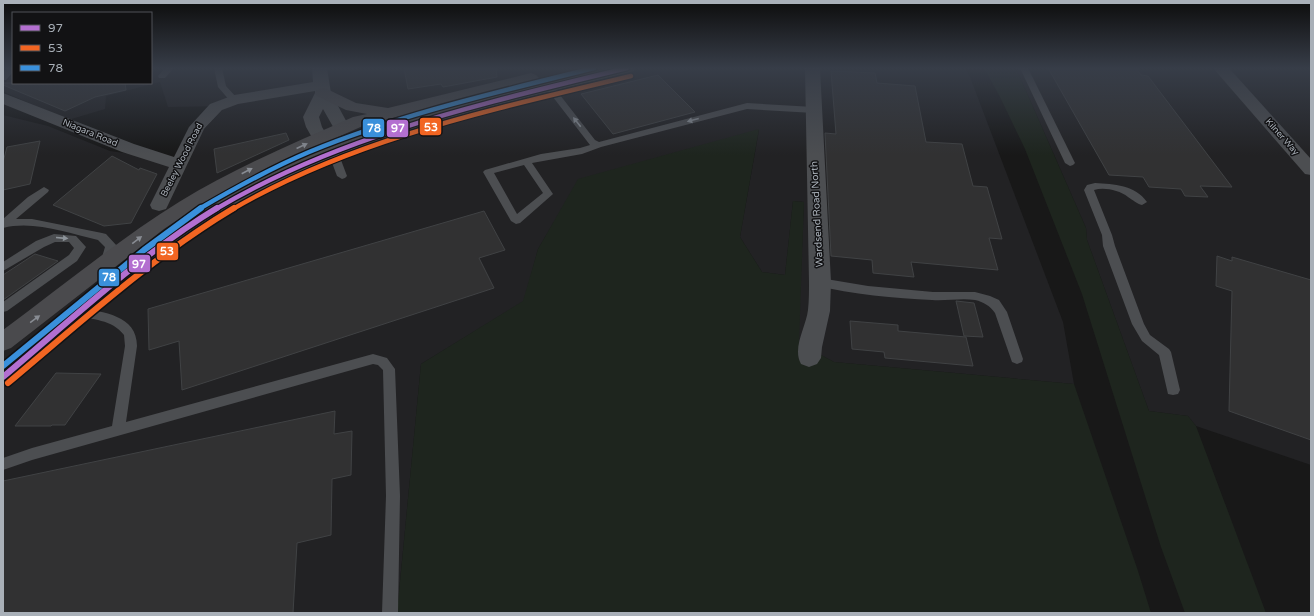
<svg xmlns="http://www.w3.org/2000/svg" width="1314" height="616" font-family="'Varela Round',sans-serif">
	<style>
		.built { fill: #222224 }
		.green { fill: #1e251e }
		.building { fill: #313132; stroke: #404244 }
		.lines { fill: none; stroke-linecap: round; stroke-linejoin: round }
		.lane { fill: #4c4e51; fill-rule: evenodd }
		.street { fill: #4c4e51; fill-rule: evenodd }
		.highway { fill: #4a4a4d; fill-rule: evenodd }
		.bus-1-far1-casing { stroke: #121214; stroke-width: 7 }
		.bus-1-casing { stroke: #121214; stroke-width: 9 }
		.bus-2-far1-casing { stroke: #121214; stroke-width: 7 }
		.bus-2-casing { stroke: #121214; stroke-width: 9 }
		.bus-3-far1-casing { stroke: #121214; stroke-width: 7 }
		.bus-3-casing { stroke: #121214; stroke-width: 9 }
		.bus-1-far1 { stroke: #b36fd0; stroke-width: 4.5 }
		.bus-1 { stroke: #b36fd0; stroke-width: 6 }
		.bus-2-far1 { stroke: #f26522; stroke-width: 4.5 }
		.bus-2 { stroke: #f26522; stroke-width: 6 }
		.bus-3-far1 { stroke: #3a90db; stroke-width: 4.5 }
		.bus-3 { stroke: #3a90db; stroke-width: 6 }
		.oneway { fill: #8d9399 }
		.oneway2 { fill: #888c93 }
		.labels { text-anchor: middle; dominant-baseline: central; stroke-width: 3; stroke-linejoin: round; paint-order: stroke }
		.far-street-label { font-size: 9px; fill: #a9b0b8; stroke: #121214 }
		.street-label { font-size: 10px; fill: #a9b0b8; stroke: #121214 }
		.line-badge { stroke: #121214; stroke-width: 1.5 }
		.badge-label { font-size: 11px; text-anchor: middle; font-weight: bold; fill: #fff }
	</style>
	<rect width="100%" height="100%" fill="#181818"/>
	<g class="built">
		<polygon points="151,68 965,68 970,77 1063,322 1074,384 834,362 798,343 804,202 793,201 785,275 762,272 740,237 759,130 554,222 538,249 524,301 421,364 397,613 3,613 3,115 48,126 110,151 182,161 189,145 226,106 168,107 160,82 106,96 105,109 68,120 4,92 5,83 13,74 13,83 151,83"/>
		<polygon points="1016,68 1311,68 1311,465 1196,426 1188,416 1149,411 1087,240 1086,228"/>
	</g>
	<g class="green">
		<polygon points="984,68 1016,68 1086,228 1087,240 1149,411 1188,416 1196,426 1266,613 1185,613 1161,547 1082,294 1025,149 1000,97"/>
		<polygon points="759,129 740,237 762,272 785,275 793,201 804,202 799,343 834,362 1074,384 1138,571 1151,613 397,613 421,364 523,301 538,249 578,179"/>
		<polygon points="266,169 271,173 194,214 189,213 190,211"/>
	</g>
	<g class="building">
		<polygon points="404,68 496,68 497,77 443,87 441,84 408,89"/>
		<polygon points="1048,68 1136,68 1141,75 1148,76 1232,187 1200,186 1208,197 1185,196 1181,189 1149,187 1143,177 1109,175"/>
		<polygon points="831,71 875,73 877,83 915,86 926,142 962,144 973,186 987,187 1002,239 989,238 998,270 911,262 914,277 873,273 872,260 831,256 825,133 836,134"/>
		<polygon points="658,75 695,112 613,134 581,94"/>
		<polygon points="3,83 125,83 126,90 95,97 65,111 3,85"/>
		<polygon points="286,133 289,140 217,173 214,149"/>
		<polygon points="40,141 30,184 3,190 3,162 7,147"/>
		<polygon points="112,156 139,170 140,168 157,174 131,223 104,226 53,205"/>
		<polygon points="484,211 505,250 479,258 494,288 182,390 179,341 149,350 148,309"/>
		<polygon points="35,254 58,261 3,300 3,275"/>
		<polygon points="1217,256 1232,261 1232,257 1311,280 1311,440 1229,411 1232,291 1216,286"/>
		<polygon points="956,301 974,303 983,337 964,336"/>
		<polygon points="850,321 898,325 898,331 966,337 973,366 885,358 884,352 852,349"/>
		<polygon points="56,373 101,374 65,425 52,425 51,426 15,426"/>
		<polygon points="335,411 334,434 352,431 351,475 332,479 331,535 297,543 293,613 3,613 3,481"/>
	</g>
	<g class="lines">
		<g class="lane">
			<polygon points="7,68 13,68 13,72 6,80 3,80 3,73"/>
			<polygon points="165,68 174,68 165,78 159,78 158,76"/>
			<polygon points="214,68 222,68 226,86 237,98 238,100 237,102 231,102 218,87"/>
			<polygon points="575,68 584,68 592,79 591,81 585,81"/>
			<polygon points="1020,68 1028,68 1075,163 1073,165 1070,166 1065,163"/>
			<path d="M550,85L553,86L595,140L599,142L747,103L814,107L818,110L814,113L747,109L601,147L582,154L532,163L553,194L520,223L516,224L511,221L483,172L485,170L541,154L580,148L590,145L546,88ZM524,165L543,193L517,214L494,173Z"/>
			<polygon points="333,149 338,152 347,176 345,178 342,179 337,176 328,152"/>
			<path d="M1095,183C1114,184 1135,185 1147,202L1142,205C1137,204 1133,200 1128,197C1119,190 1104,187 1094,190L1112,235L1115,246L1144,324L1150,335L1169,349L1171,352L1180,390L1178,394L1173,395L1168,394L1159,355L1142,341L1132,324L1103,246L1102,235L1084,190L1087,185Z"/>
			<path d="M44,187L49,190L48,192L16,219H32L102,233L106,234L117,246L110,267H102L100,264L105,247L98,240C68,233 33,220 3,228V219L28,197Z"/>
			<polygon points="54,234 76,236 86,247 77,261 7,311 3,312 3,302 69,255 74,248 69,242 55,242 44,247 3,271 3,262 36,241"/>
			<path d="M820,278L868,286L933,292H975L990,296L999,300L1007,312L1023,359L1022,362L1017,364L1012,362L995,313C990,306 984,302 975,300C961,298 946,301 932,300C896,298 851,295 816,285L814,282L816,279Z"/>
			<path d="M79,308C103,312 137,315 137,346L126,422L373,354L387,358L395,369L400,496L398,613H382L386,496L383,370L378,365L373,364L32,460L3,470V458L32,448L112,426L125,346L124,335C112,319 92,320 75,315L73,312L75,309Z"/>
		</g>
		<g class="street">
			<polygon points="312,68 327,68 331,93 350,128 348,132 342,133 336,132 323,109 319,117 322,127 328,137 326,141 320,142 314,141 306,127 303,117 315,93 315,91 238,104 222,110 204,129 168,205 166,209 159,211 152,209 150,205 169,167 122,152 3,104 3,93 134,144 174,157 189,127 210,104 234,95 313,82"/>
			<path d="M805,68H820L831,282L830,311L822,347L821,358L817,364L809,367L801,364C792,348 806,327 808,310C809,301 809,291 809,282Z"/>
			<polygon points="1213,68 1229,68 1311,159 1311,175 1305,174"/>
		</g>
		<g class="highway">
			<path d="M609,68H636L634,71C534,96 429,118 333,157C290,175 249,197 210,221C180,240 152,263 125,286C87,318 49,351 11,384L3,386V363C38,334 74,305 110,276C137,254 165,232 196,213C235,189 278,167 321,150C414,113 513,92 609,68Z"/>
			<path d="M531,73L536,75L539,78L536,81L365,125L266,169L194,209L164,229L11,348L3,351V330C61,287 118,240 179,202C234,168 294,143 353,117L367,114L346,110L317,96L315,93L317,90L323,88L329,90L356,103L388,108Z"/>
		</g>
		<g class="bus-1-far1-casing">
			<path id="bus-1-far1" d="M216,209C342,134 486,103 627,68"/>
		</g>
		<g class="bus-1-casing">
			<path id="bus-1" d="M3,377C71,320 141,254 217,208"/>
		</g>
		<g class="bus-2-far1-casing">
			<path id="bus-2-far1" d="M233,209C355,138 495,109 631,76"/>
		</g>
		<g class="bus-2-casing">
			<path id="bus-2" d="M8,383C81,322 152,257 234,208"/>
		</g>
		<g class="bus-3-far1-casing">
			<path id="bus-3-far1" d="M199,209C235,188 271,168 309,152C401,114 498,92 594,68"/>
		</g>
		<g class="bus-3-casing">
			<polyline id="bus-3" points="3,366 144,250 201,208"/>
		</g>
		<use href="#bus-1-far1" class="bus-1-far1"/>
		<use href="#bus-1" class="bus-1"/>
		<use href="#bus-2-far1" class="bus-2-far1"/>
		<use href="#bus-2" class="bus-2"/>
		<use href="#bus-3-far1" class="bus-3-far1"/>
		<use href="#bus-3" class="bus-3"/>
	</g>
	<defs><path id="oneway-solid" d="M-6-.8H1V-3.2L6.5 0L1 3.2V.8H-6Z"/></defs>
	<g class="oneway">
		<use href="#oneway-solid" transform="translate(693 120) rotate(165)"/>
		<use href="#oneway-solid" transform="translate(577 122) rotate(-128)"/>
		<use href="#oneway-solid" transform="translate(62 238) rotate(5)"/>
	</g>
	<g class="oneway2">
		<use href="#oneway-solid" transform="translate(302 146) rotate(-25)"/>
		<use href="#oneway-solid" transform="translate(247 171) rotate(-27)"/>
		<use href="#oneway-solid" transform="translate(137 240) rotate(-37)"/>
		<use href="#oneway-solid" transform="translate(35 319) rotate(-36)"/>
	</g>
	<linearGradient id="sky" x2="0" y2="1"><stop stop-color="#0d0d0d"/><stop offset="0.44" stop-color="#373d48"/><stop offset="1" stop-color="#373d48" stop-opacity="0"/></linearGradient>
	<rect width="1314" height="155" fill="url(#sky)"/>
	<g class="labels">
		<g class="far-street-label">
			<text transform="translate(90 133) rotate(22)">Niagara Road</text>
			<text transform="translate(1282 137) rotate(48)">Kilner Way</text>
			<text transform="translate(182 160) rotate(-63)">Beeley Wood Road</text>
		</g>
		<g class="street-label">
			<text transform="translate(817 214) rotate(-93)">Wardsend Road North</text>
		</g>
	</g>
	<g class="line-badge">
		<rect x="419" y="117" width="23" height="19" rx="4" fill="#f26522"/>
		<rect x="362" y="118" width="23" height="20" rx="4" fill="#3a90db"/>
		<rect x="386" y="119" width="23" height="19" rx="4" fill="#b36fd0"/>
		<rect x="156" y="242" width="23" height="19" rx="4" fill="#f26522"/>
		<rect x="128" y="254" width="23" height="19" rx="4" fill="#b36fd0"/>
		<rect x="98" y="268" width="22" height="19" rx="4" fill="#3a90db"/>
	</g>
	<g class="badge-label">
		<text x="431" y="131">53</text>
		<text x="374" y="132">78</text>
		<text x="398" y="132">97</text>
		<text x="167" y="255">53</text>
		<text x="139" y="268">97</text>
		<text x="109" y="281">78</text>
	</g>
	<rect width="1314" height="616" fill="none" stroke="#a9b0b8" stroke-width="8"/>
	<rect x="12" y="12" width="140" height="72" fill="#121214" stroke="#4e5156"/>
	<rect x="20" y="25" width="20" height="6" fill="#b36fd0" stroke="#4e5156"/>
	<text x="48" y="32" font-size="12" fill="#a9b0b8">97</text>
	<rect x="20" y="45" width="20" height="6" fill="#f26522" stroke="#4e5156"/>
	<text x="48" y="52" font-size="12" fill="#a9b0b8">53</text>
	<rect x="20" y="65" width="20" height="6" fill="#3a90db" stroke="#4e5156"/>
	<text x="48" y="72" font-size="12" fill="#a9b0b8">78</text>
</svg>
